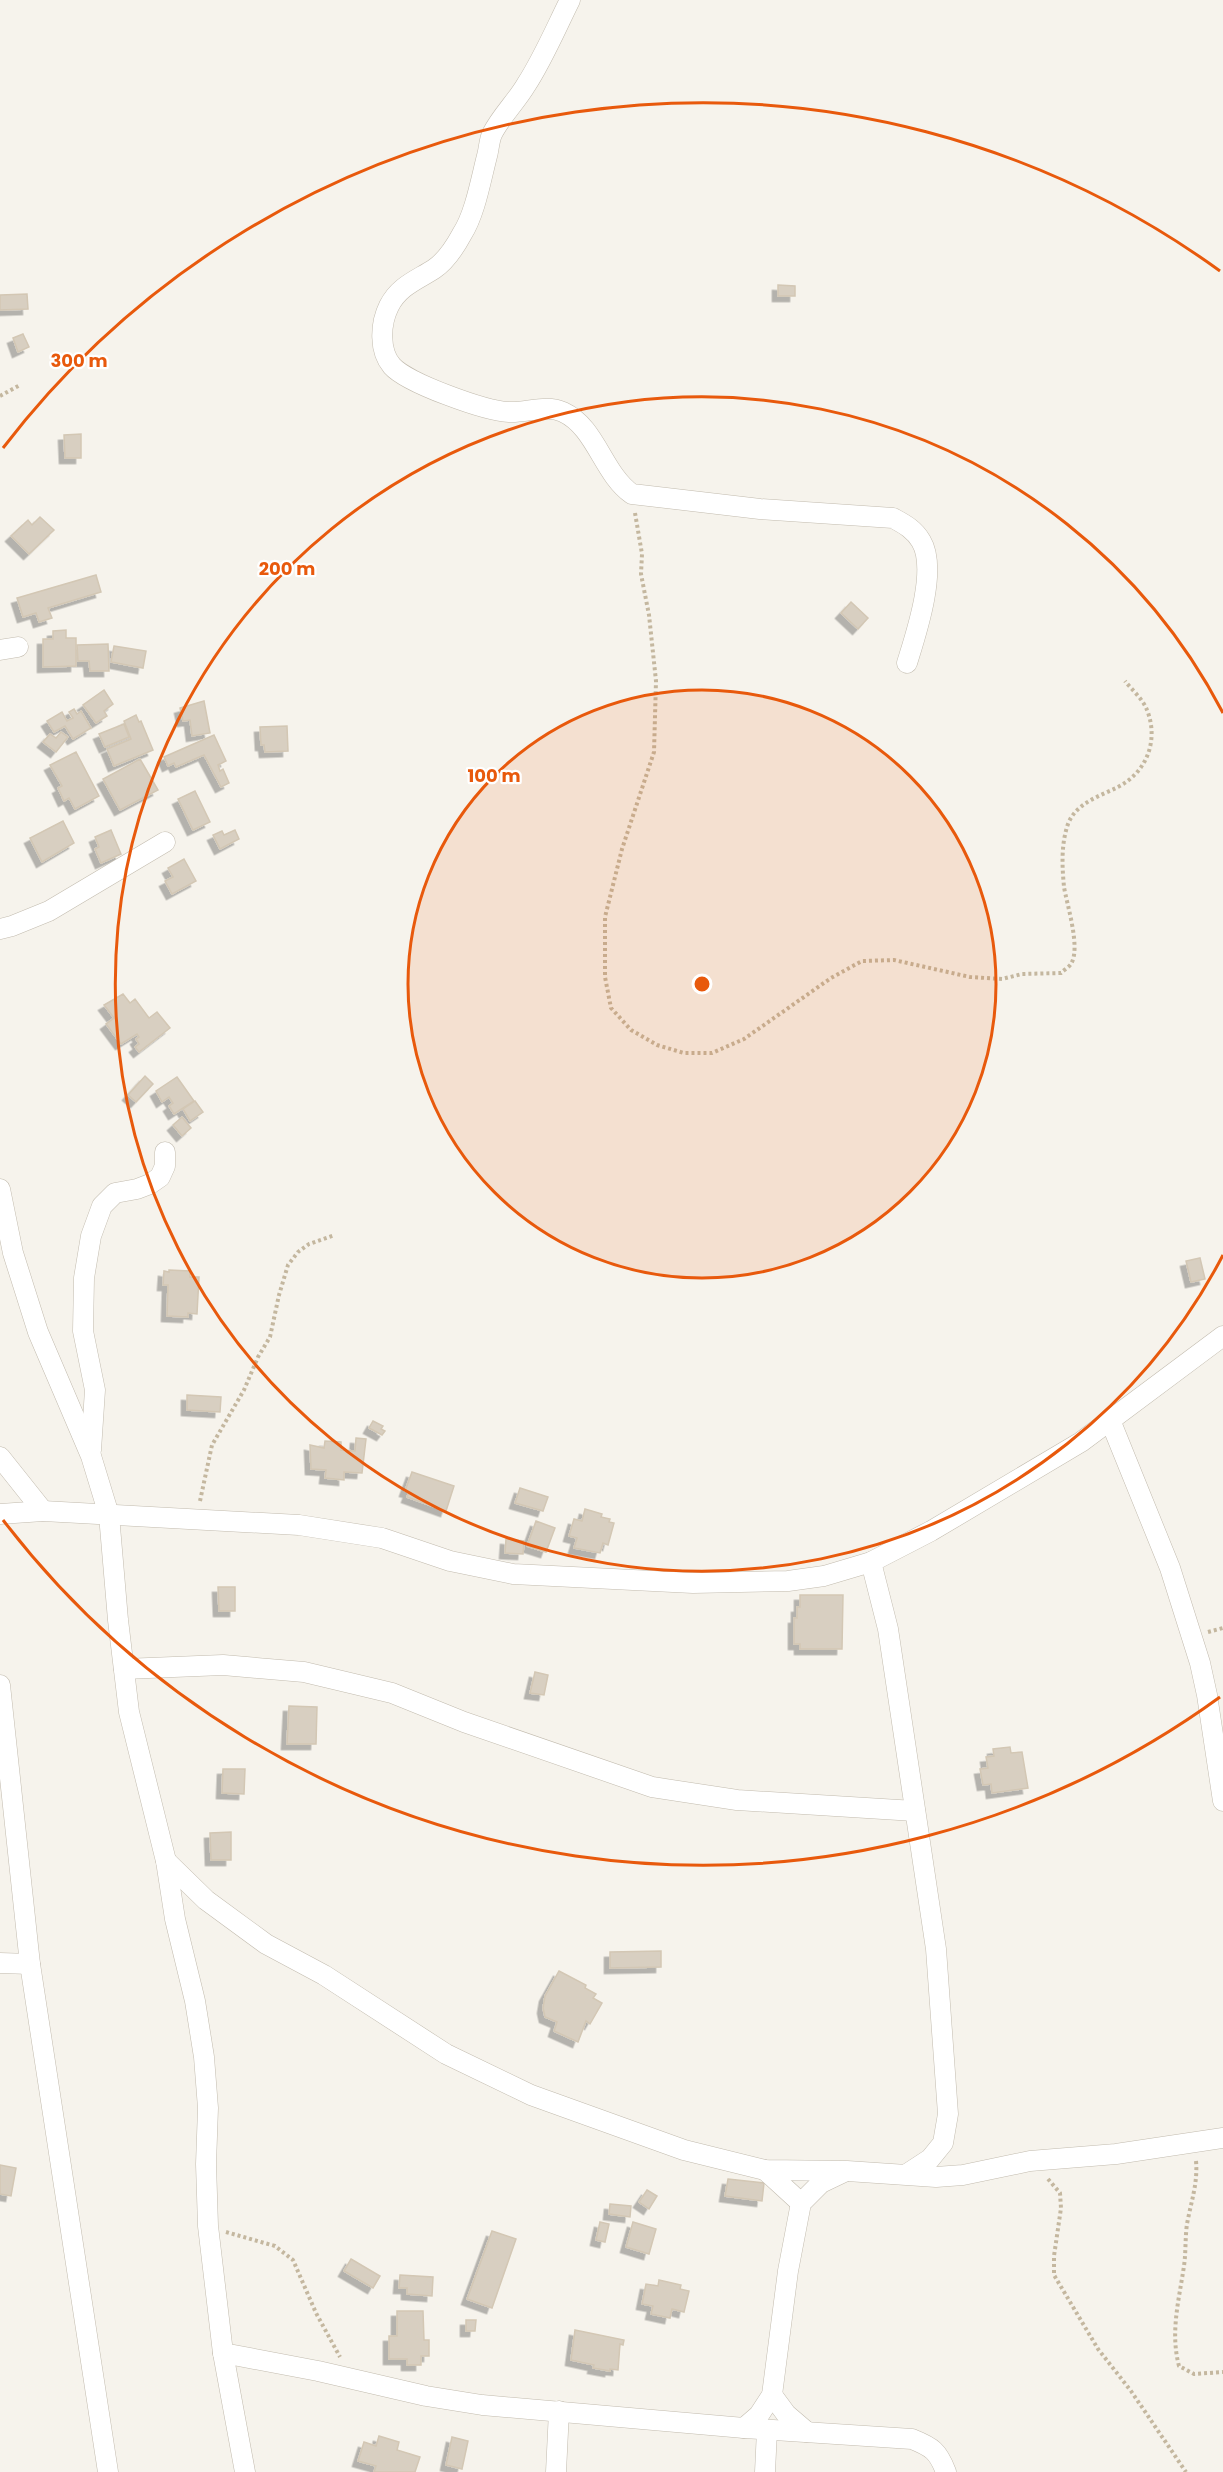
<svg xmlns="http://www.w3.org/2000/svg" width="1223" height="2472" font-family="Poppins,sans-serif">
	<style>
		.building { fill: #d8cfc1; stroke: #d3c7b4; stroke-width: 1.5; filter: url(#shadow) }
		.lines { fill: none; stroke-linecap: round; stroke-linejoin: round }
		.minor-casing { stroke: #c2bbae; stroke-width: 21 }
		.path { stroke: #c4b79f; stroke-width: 4; stroke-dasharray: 3 3; stroke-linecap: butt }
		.minor { stroke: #fff; stroke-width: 20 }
		.ring { fill: none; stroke: #e8590c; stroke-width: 3 }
		.centre { fill: #e8590c; stroke: #fff; stroke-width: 3 }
		.ring-label { font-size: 18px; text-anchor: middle; font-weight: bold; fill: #e8590c; stroke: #fff; stroke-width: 4.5; stroke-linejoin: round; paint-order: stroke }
	</style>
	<defs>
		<filter id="shadow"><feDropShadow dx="-5.5" dy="5.5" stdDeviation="0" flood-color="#0004"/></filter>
	</defs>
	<rect width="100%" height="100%" fill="#f6f3ec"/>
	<g class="building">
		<polygon points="778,285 795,286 795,296 778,296"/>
		<polygon points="27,294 28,309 0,310 0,295"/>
		<polygon points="23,334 29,347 18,352 13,338"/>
		<polygon points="81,434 81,458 65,458 64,435"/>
		<polygon points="40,517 54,530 29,554 11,536 28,520 32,525"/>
		<polygon points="96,575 101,592 48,608 52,618 39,622 36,613 23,617 17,598"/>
		<polygon points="851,602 868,618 858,629 841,613"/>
		<polygon points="66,630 66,638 76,638 76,666 43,667 43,639 53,639 53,631"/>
		<polygon points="108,644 109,671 90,671 89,661 78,661 77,645"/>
		<polygon points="114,646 146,651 143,668 111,662"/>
		<polygon points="104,690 113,704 104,711 107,716 96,723 83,705"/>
		<polygon points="204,701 210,733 192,736 190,720 183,721 180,708"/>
		<polygon points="74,709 77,714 81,711 91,728 73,739 65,726 54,732 47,721 62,712 67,721 73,718 69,712"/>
		<polygon points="136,715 139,722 141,721 153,750 114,766 107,749 131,739 124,721"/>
		<polygon points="124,724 129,737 105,747 99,734"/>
		<polygon points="287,726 288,751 265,752 264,745 261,745 260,727"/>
		<polygon points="61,732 68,737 56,752 43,742 50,734 56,738"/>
		<polygon points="214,735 226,761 218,765 220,771 223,769 229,783 221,787 204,755 176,767 174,763 168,766 164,757"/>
		<polygon points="76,752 99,796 75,809 69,798 64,801 58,788 62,786 50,765"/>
		<polygon points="140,759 158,790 120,810 103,779"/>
		<polygon points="195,791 210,822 193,830 178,799"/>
		<polygon points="63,821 74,843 42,862 30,838"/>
		<polygon points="111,830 121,854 101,863 95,849 99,847 95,837"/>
		<polygon points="235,830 239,839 220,849 213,835 222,831 224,835"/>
		<polygon points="184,859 196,881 172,894 165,881 173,877 168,868"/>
		<polygon points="123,994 130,1003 135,999 149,1018 157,1012 170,1028 139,1052 135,1047 139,1044 136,1039 139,1037 137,1034 121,1044 106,1024 114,1018 104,1005"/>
		<polygon points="145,1076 153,1084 136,1102 128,1095"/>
		<polygon points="177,1077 194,1101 174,1114 169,1106 173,1103 169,1097 162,1102 156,1091"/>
		<polygon points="195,1101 203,1112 190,1121 183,1109"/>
		<polygon points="182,1117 191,1128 182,1136 173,1125"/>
		<polygon points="1200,1258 1205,1279 1191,1282 1186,1261"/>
		<polygon points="169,1270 190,1271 190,1277 199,1277 197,1314 188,1313 188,1317 167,1316 168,1285 163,1285 164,1271 169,1272"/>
		<polygon points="187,1395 221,1397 220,1412 187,1410"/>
		<polygon points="373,1421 383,1426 381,1429 385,1431 382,1435 369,1428"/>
		<polygon points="356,1438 366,1439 362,1473 344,1472 344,1480 325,1478 326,1470 311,1469 310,1445 324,1448 325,1441 341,1442 341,1450 355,1451"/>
		<polygon points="412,1472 454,1486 446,1511 407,1497 409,1492 405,1491"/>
		<polygon points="520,1488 548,1497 543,1511 515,1503"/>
		<polygon points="585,1509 602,1514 601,1517 610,1519 609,1522 614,1523 608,1545 603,1543 600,1553 574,1548 577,1538 569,1536 574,1519 582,1521"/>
		<polygon points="536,1521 555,1528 546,1552 527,1546"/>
		<polygon points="506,1539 524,1541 523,1554 505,1553"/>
		<polygon points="218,1587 235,1587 235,1611 219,1611"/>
		<polygon points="800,1595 843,1595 842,1649 800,1649 800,1644 794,1644 794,1618 797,1618 797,1607 800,1607"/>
		<polygon points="535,1672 548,1675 544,1695 530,1693"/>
		<polygon points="289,1706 317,1707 316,1744 287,1744"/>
		<polygon points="1010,1747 1011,1753 1022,1752 1028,1788 992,1793 991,1784 983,1785 980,1769 988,1768 986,1757 994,1756 993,1749"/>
		<polygon points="223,1769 245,1769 244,1794 222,1793"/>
		<polygon points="231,1832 231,1860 211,1860 210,1833"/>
		<polygon points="661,1951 661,1967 610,1968 610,1952"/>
		<polygon points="559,1971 586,1985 585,1988 596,1994 593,1998 602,2003 590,2024 586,2021 578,2042 554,2031 557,2022 545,2017 543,2008 545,1996"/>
		<polygon points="0,2165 16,2168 11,2196 0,2194"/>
		<polygon points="728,2179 764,2183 762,2201 725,2196"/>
		<polygon points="647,2190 657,2196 649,2209 639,2202"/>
		<polygon points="610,2204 631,2206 630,2217 609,2214"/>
		<polygon points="600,2222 609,2224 605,2242 596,2240"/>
		<polygon points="633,2222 656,2229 649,2254 626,2247"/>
		<polygon points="492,2231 516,2239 492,2308 467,2299"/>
		<polygon points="351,2259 380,2276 373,2288 344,2271"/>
		<polygon points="400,2275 433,2277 432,2296 407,2294 407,2288 399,2288"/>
		<polygon points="659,2280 681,2285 680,2289 689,2291 684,2312 672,2309 670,2318 651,2314 653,2306 642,2304 646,2284 658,2286"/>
		<polygon points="397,2311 423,2311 424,2340 429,2340 429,2356 421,2356 421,2365 407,2365 407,2359 389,2359 389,2336 397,2336"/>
		<polygon points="466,2320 476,2320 475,2331 466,2331"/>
		<polygon points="575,2330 624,2340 623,2345 620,2344 618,2370 610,2369 610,2371 593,2368 594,2365 571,2360"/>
		<polygon points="379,2436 399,2442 397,2450 420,2457 415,2472 374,2472 376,2466 358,2461 364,2442 376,2446"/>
		<polygon points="452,2437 468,2441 462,2469 446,2465"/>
	</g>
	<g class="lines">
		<g class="minor-casing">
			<g id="minor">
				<path d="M570,0C556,28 543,59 526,85C516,102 501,116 492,134C489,141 489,149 487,156C481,179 475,214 462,234C455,247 446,261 434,269C417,280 399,286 389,306C380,324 379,351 392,366C407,383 485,411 509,412C527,413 546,404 563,412C596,427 603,474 632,494L760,509L893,518C904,524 914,529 921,541C938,569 916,634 907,663"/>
				<polyline points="0,650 18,647"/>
				<polyline points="0,929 12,926 49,911 165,842"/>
				<polyline points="0,1189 13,1253 38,1332 91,1456 109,1515 118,1620 129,1712 166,1861 175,1919 195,2001 204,2057 208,2108 206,2164 208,2226 223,2353 245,2472"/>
				<polyline points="1110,1420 1170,1568 1200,1663 1207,1695 1223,1801"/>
				<polyline points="91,1450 95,1390 83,1331 84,1278 91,1236 102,1206 115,1193 137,1189 150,1184 160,1177 165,1166 165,1152"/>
				<polyline points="0,1457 43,1511"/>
				<polyline points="0,1514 43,1511 299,1525 382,1538 450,1561 513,1574 693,1583 788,1581 824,1576 871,1562 931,1531 1081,1442 1223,1336"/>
				<polyline points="871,1562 888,1629 936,1949 948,2114 943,2143 930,2159 907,2174"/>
				<polyline points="124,1669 223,1665 304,1672 392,1693 464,1722 652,1787 737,1800 915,1811"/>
				<polyline points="0,1685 30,1964 108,2472"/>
				<polyline points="166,1861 206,1900 266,1944 324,1975 446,2054 531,2095 684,2150 765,2170 847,2171 936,2177 963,2175 1030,2161 1116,2154 1223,2138"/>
				<polyline points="0,1963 30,1964"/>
				<polyline points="765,2170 801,2203"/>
				<path d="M223,2353L318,2371L426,2396L482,2405L744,2428L912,2439C932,2447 938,2451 946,2472"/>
				<polyline points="772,2395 786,2414 807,2432"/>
				<polyline points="744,2428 759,2415 772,2395 788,2271 801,2203 821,2183 844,2172"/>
				<polyline points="556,2472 559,2411"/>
				<polyline points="765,2472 767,2430"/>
			</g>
		</g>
		<g class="path">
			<polyline points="0,396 20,385"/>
			<path d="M635,513L642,554L641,574L649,615L656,681L654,752L622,849L605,917V977L611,1008L631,1030L657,1045L684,1053H712L744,1039L831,978L862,961L894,960L970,977L1002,979L1022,974L1061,973C1064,970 1069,967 1071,964C1081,948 1067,905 1064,887C1062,866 1061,844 1068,824C1076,803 1100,796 1118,787C1147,772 1159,740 1147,710C1143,699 1131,689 1125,681"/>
			<polyline points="200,1501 212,1445 244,1390 258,1357 270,1337 279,1295 288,1265 298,1252 309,1244 335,1235"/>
			<polyline points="1208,1632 1223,1628"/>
			<path d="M1196,2161C1198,2183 1191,2202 1187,2224C1185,2238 1186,2252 1184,2266C1179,2300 1170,2332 1179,2366L1194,2374L1223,2372"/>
			<polyline points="1048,2179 1060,2193 1061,2208 1054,2256 1054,2275 1098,2349 1131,2391 1186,2472"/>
			<polyline points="226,2232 275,2246 293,2260 316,2313 340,2357"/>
		</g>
		<use href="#minor" class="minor"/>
	</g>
	<circle cx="702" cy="984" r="294" fill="#e8590c" fill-opacity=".12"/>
	<g class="ring">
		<circle cx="702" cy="984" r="294"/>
		<path d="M1223 1255A587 587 0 1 1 1223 713"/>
		<path d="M1220 1697A881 881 0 0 1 3 1520M3 448A881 881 0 0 1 1220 271"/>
	</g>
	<circle cx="702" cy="984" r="9" class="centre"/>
	<g class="ring-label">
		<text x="79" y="367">300 m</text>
		<text x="287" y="575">200 m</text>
		<text x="494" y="782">100 m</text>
	</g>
</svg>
